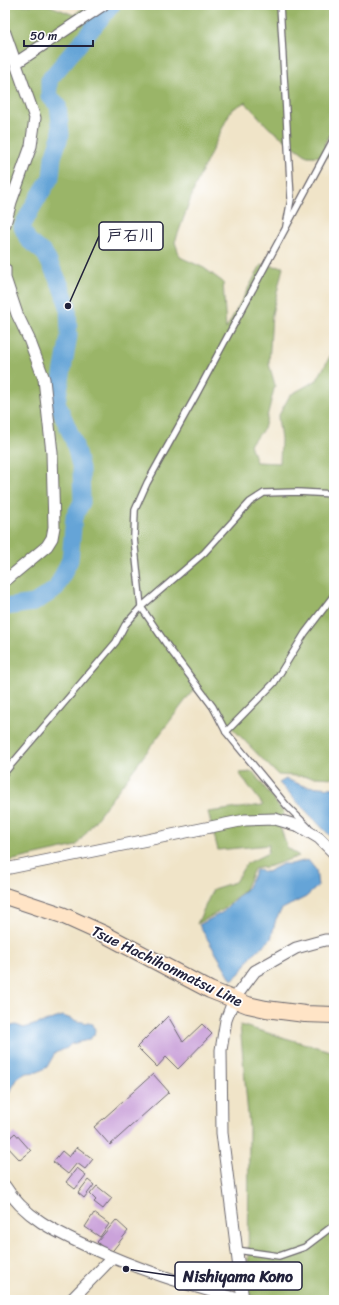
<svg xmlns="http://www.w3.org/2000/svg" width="339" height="1305" font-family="Sriracha,'Klee One',sans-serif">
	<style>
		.forest { fill: #9ab567; stroke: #5e6c51 }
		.water { fill: #65a4d7; stroke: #446389 }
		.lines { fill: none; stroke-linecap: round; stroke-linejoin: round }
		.river { stroke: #65a4d7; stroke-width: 17 }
		.building { fill: #cba3da }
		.lane-casing { stroke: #6a666c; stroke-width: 8 }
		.street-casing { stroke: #6a666c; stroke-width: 13 }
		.secondary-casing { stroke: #6a666c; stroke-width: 18 }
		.lane { stroke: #fff; stroke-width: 5.5 }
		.street { stroke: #fff; stroke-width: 11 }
		.secondary { stroke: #ffe4c6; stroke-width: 16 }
		.labels { text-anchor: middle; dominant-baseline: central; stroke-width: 3.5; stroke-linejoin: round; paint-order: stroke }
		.street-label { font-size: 15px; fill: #22223b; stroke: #fff }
		.leader { fill: none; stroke: #22223b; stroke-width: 1.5 }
		.callout-dot { fill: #22223b; stroke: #fff; stroke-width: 1.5 }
		.callout { fill: #fff; stroke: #22223b; stroke-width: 1.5 }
		.callout-label { font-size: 16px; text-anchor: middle; font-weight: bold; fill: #22223b }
	</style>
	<rect width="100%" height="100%" fill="#fff"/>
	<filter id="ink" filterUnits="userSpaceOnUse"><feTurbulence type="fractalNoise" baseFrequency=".025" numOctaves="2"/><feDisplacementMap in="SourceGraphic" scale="8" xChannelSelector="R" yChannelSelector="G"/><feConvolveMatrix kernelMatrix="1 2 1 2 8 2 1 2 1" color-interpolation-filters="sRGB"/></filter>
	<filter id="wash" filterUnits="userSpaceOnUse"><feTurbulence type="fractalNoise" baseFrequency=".012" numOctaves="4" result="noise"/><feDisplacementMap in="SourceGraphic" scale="16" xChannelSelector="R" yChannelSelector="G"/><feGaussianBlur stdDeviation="0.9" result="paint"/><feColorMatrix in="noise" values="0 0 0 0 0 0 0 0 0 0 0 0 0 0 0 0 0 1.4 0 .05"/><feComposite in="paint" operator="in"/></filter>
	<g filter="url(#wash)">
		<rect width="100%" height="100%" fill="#f0e4c8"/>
		<g class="forest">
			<polygon points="5,5 48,5 74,15 86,5 334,5 334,125 324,145 334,146 334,157 307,156 269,128 245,102 231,110 196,184 175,242 180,257 204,268 223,282 226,329 261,265 283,267 272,314 269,364 275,385 264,429 250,444 256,462 280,463 281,439 278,417 290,395 317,380 334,349 334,778 278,775 194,689 76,846 5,862"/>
			<polygon points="253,772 284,813 278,820 287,847 299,856 271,866 254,869 245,889 224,909 197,924 213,889 235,882 246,864 268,853 269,845 218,850 208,812 263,805 239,773"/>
			<polygon points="240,1025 334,1052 334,1300 263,1300 248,1294 249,1126"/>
		</g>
		<g class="water">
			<polygon points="286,779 304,786 334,788 334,840 279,783"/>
			<polygon points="308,860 316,870 318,886 306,897 282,909 276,919 271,939 251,956 242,971 232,980 199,925 223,912 248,887 256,870 267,872 283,864 291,864"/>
			<polygon points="63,1016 77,1021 93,1024 95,1030 94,1035 88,1040 71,1044 67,1048 55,1053 47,1067 38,1072 26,1073 18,1078 5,1100 5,1027 16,1025 24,1028"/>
		</g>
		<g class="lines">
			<polyline class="river" points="5,607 34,603 56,589 70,560 74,517 82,502 81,469 74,442 57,402 69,336 68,306 60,284 45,254 28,240 22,227 33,206 51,177 53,157 61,134 58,105 49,96 49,80 112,5"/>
		</g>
		<g id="blocks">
			<g class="building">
				<polygon points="168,1016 183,1042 202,1024 212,1034 178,1069 166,1057 157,1067 137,1047"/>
				<polygon points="153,1074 169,1092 110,1145 94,1127"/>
				<polygon points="15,1133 31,1151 20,1160 5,1144 5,1142"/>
				<polygon points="77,1147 93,1159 85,1169 77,1163 68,1174 53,1162 62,1151 69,1157"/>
				<polygon points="77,1168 86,1175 75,1189 66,1182"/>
				<polygon points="88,1180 94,1185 84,1198 78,1193"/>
				<polygon points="97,1186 112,1198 103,1209 94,1202 96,1200 90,1194"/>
				<polygon points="94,1213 109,1224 100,1237 85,1227"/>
				<polygon points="116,1220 128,1231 110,1254 97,1242"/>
			</g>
		</g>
	</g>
	<g filter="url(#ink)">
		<use href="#blocks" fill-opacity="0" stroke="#6a666c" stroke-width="1"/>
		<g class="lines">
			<g class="lane-casing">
				<g id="lane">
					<polyline points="280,5 291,199 286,226"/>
					<polyline points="226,732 274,683 305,633 334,595"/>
					<polyline points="5,772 116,642 125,625 141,607 204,553 250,502 264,493 298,492 334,494"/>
					<polyline points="308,827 287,806 226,732 213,707 169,648 141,607 134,538 135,510 147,483 195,397 334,138"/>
					<polyline points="237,1250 279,1256 305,1247 334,1225"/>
				</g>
			</g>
			<g class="street-casing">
				<g id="street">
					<polyline points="5,33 35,118 31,146 11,202 5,224"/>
					<polyline points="16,63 103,5"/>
					<polyline points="5,269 5,278 17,314 29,339 44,379 52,453 54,527 52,538 47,546 5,581"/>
					<polyline points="5,869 245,820 275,819 299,826 319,838 334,853"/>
					<path d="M5,1186C23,1216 56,1232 87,1246C138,1270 188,1285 242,1300"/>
					<polyline points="71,1300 112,1258"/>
					<polyline points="243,1300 222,1133 221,1050 226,1020 234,999 255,971 296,948 325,940 334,940"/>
				</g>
			</g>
			<g class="secondary-casing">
				<polyline id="secondary" points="5,896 62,915 104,934 210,990 248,1005 266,1009 305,1014 334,1015"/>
			</g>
			<use href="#lane" class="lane"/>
			<use href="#street" class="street"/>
			<use href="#secondary" class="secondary"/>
		</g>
	</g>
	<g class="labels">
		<g class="street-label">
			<text transform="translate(167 966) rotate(26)">Tsue Hachihonmatsu Line</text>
		</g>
	</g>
	<path class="leader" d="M68 306L99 236M126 1269L175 1276"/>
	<g class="callout-dot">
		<circle cx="68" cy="306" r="4"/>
		<circle cx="126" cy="1269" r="4"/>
	</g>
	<g class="callout">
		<rect x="99" y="222" width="64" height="28" rx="4"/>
		<rect x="175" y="1262" width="127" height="28" rx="4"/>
	</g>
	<g class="callout-label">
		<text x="131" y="241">戸石川</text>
		<text x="238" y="1282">Nishiyama Kono</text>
	</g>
	<rect width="339" height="1305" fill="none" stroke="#fff" stroke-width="20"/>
	<path d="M24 40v6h69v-6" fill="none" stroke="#22223b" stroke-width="2"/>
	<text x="30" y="40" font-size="12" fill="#22223b" stroke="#ffffff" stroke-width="3" paint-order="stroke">50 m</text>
</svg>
